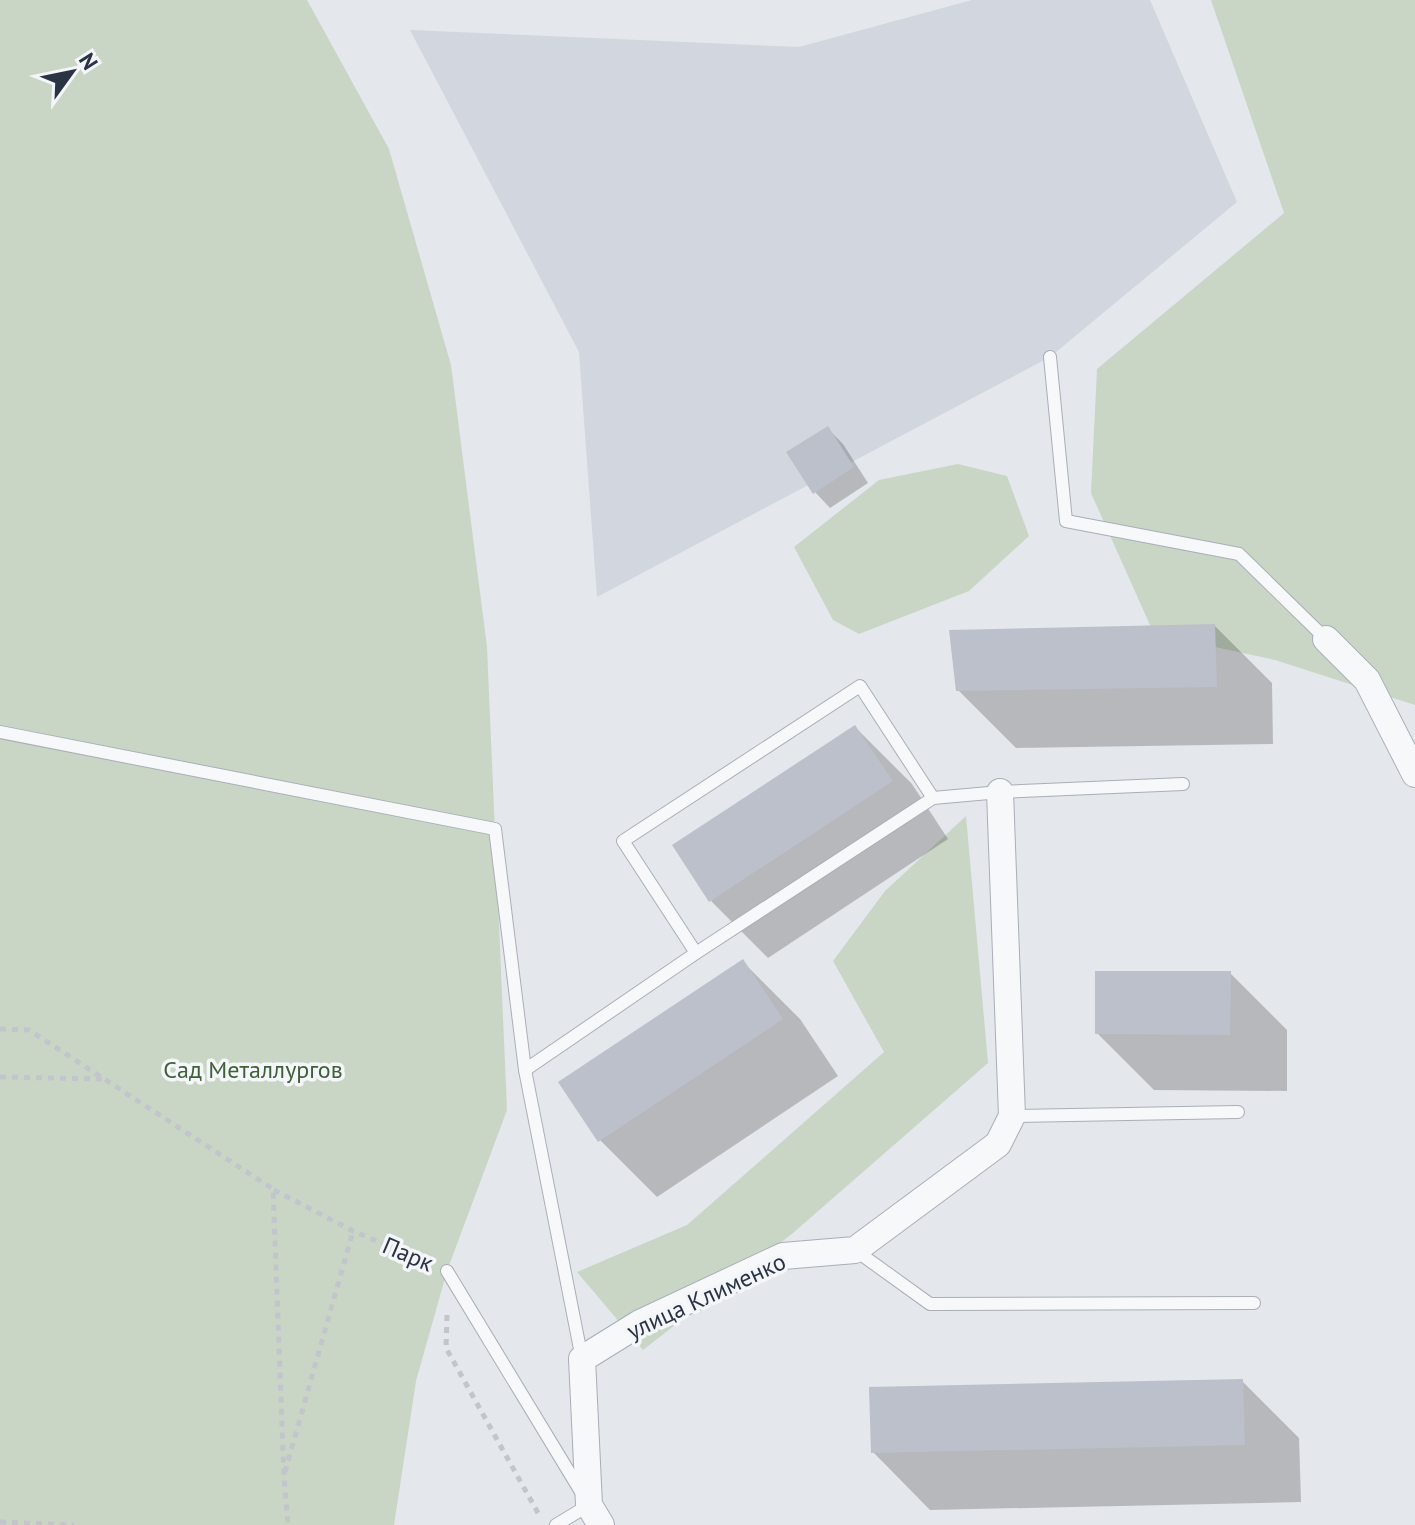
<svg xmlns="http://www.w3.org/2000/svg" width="1415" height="1525" font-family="'PT Sans',sans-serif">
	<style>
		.built { fill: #d2d6de }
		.green { fill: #c9d6c5 }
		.shadow { fill: #0003 }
		.building { fill: #bbc0ca }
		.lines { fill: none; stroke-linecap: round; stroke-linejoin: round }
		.service-casing { stroke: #a9aeb7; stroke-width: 14 }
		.minor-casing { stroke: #a9aeb7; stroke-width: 28 }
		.path { stroke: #c2c5cb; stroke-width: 5; stroke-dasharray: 6 6; stroke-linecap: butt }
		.service { stroke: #f7f8fa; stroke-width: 12 }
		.minor { stroke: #f7f8fa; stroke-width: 26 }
		.labels { text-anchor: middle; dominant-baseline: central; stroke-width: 7; stroke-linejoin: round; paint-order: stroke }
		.park-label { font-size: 24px; fill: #3f6138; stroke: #f4f6f9 }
		.street-label { font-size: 24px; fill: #2b3445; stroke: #f4f6f9 }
	</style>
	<rect width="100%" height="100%" fill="#e4e7ec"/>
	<polygon class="built" points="972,0 1150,0 1237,202 1050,357 597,597 579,352 410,30 799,47"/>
	<g class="green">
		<polygon points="0,0 307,0 389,149 451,365 487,647 507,1110 447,1271 416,1381 394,1525 0,1525"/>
		<polygon points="1211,0 1415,0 1415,705 1275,660 1154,634 1091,493 1097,369 1284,213"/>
		<polygon points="958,464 1007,476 1029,536 969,591 859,634 833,620 794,547 879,480"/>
		<polygon points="966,816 988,1063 793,1233 643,1350 577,1272 687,1225 884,1052 833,961 885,891"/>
	</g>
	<g class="shadow">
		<polygon points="827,428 843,444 868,483 830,508 815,492"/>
		<polygon points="1215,626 1272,683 1273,744 1016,748 958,690"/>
		<polygon points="855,727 912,784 948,839 768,958 711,901"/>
		<polygon points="743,962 800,1019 838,1076 657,1197 600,1140"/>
		<polygon points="1230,973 1287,1030 1287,1091 1154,1090 1097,1033"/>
		<polygon points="1242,1381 1299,1438 1301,1502 930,1510 873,1452"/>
	</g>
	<g class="building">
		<polygon points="828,426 854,467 813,494 786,452"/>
		<polygon points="1215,624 1217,687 956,691 949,630"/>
		<polygon points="855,725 893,781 709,902 672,845"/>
		<polygon points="743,959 783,1019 598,1142 558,1082"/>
		<polygon points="1095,971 1231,971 1230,1035 1095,1034"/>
		<polygon points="1243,1379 1245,1445 871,1453 869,1387"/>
	</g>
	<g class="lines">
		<g class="service-casing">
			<g id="service">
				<polyline points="1050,357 1066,521 1239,554 1326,639"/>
				<polyline points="0,732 495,829 525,1070 582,1359"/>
				<polyline points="696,953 623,841 860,686 933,798"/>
				<polyline points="525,1070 696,953 933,798 1000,792 1183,784"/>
				<polyline points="1012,1116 1238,1112"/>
				<polyline points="855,1250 930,1304 1254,1303"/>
				<polyline points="447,1271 589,1505 556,1525"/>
			</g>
		</g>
		<g class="minor-casing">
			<g id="minor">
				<polyline points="1326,639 1367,680 1415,774"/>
				<polyline points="601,1525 589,1505 582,1359 640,1323 783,1256 855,1250 998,1144 1012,1116 1000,792"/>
			</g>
		</g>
		<g class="path">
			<polyline points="0,1029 29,1030 273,1189 284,1477 288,1525"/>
			<polyline points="0,1077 103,1079"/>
			<polyline points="274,1190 353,1231 427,1262"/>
			<polyline points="447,1315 446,1348 538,1513"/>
			<polyline points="285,1472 353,1231"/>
			<polyline points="0,1522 74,1525"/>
		</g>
		<use href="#service" class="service"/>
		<use href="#minor" class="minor"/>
	</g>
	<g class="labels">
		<g class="park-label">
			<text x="253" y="1069">Сад Металлургов</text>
		</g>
		<g class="street-label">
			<text transform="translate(408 1254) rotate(23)">Парк</text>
			<text transform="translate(706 1296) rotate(-25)">улица Клименко</text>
		</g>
	</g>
	<g transform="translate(72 72) rotate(57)" stroke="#f4f6f9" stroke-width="6" paint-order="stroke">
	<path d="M0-6L14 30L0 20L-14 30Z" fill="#2b3445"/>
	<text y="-12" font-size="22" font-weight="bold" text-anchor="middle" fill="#2b3445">N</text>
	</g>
</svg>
